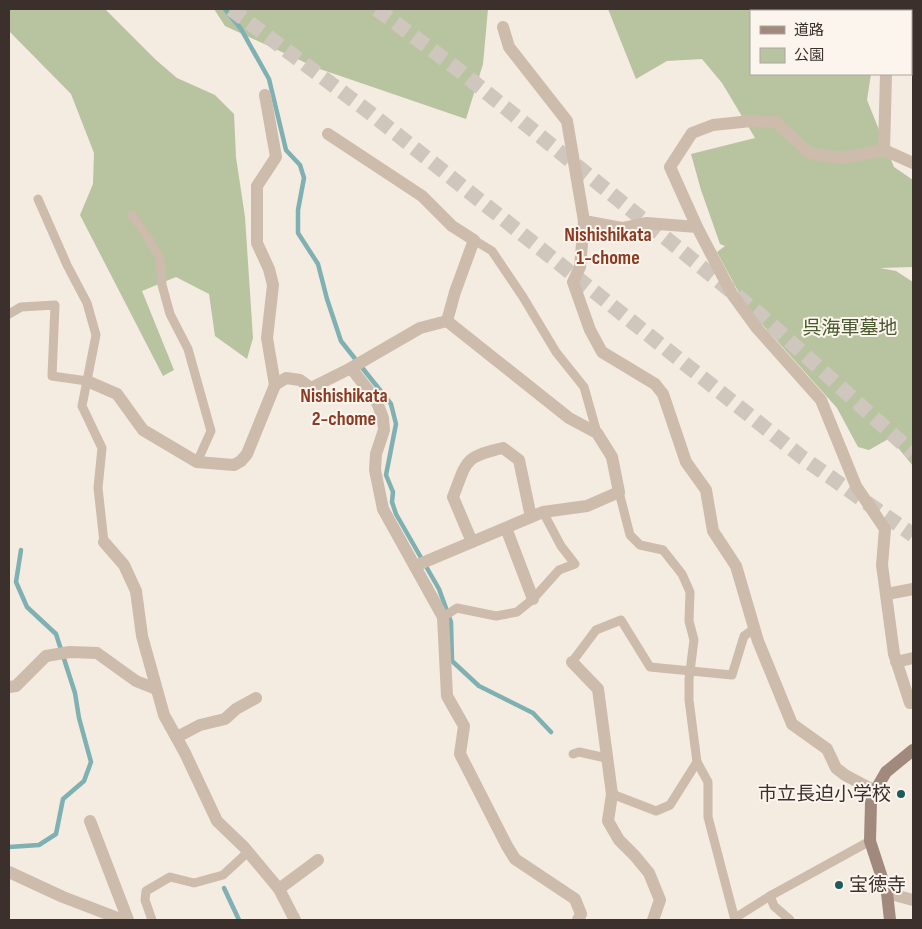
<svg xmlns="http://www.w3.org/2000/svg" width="922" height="929" font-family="'Sofia Sans Condensed','Noto Sans JP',sans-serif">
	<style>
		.green { fill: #b8c4a0 }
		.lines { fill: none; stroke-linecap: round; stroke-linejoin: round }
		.stream { stroke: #7fb0b2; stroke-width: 4.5 }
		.highway-tunnel { stroke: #cfc6bd; stroke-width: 15; stroke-dasharray: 15 8; stroke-linecap: butt }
		.lane { stroke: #cdbbac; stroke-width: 9 }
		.street { stroke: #cdbbac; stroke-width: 12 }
		.secondary { stroke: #a18a7d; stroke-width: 12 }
		.poi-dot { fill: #1f5a5e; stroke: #fbf5ee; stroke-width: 2 }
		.labels { text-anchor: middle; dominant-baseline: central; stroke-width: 4; stroke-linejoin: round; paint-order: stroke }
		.park-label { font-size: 19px; fill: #4a5a2e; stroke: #fbf5ee }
		.poi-label { font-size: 19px; fill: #3b302b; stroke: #fbf5ee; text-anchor: end }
		.neighbourhood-label { font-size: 20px; font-weight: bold; fill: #8c3b22; stroke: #fbf5ee }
	</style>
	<rect width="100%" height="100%" fill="#f4ebe1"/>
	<g class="green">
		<polygon points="9,9 105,9 156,60 177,78 215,95 234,114 236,157 245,217 253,338 247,359 215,336 209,294 176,277 142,291 174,370 163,376 80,215 93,184 94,153 71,94 9,31"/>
		<polygon points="214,9 488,9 483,64 466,119 317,68 225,26"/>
		<polygon points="608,9 913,9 913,45 911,45 911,11 751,11 751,74 871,74 867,100 894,167 913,180 913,267 880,268 896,271 913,282 913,466 890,438 869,450 858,447 837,408 746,306 717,252 725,246 720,244 701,190 691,154 755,138 722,83 702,59 667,61 636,79"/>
	</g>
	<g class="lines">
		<g class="stream">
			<polyline points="225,9 241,29 269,79 286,150 300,165 304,178 298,210 298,233 318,264 327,299 341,341 391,404 396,424 386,475 393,492 392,502 396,514 439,589 451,622 452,661 479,686 533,713 551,732"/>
			<polyline points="9,847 39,845 56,834 63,799 84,781 91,762 79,718 75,693 56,634 27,607 16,582 21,550"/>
			<polyline points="224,888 239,920"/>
		</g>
		<g class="highway-tunnel">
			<polyline points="231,9 369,112 803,458 913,535"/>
			<polyline points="377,9 460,71 763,317 913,453"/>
		</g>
		<g class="lane">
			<polyline points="38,199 67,265 87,303 96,335 82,406 102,448 98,488 104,542"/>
			<polyline points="132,215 147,236 160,258 162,285 170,314 188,349 211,431 197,462"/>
			<polyline points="474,240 492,251 523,297 556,352 584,387 597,433"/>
			<polyline points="9,314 21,307 55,305 52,376 87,381"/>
			<polyline points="619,492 630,535 640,545 663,550 682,574 690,592 689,621 694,640 689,679 689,700 697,762 708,782 708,817 735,920"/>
			<polyline points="443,617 457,608 496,616 517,612 533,599 559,570 575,564 561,546 543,512"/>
			<polyline points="572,662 596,630 621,620 650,667 732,675 744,636 754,629"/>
			<polyline points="573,754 579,752 606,758"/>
			<polyline points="612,794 656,811 670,805 697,762"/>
			<polyline points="770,896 774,906 790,920"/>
			<polyline points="735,918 770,896 870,841"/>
			<polyline points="152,920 145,900 146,891 170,877 194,883 223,875 248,852"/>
		</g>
		<g class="street">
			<polyline points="911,20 913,17"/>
			<polyline points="503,27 509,47 567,121 584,221 580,267 573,282 590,330 602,352 655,384 663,394 686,462 706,490 713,531 736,566 758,641 792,724 827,749 836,768 845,775 875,791"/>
			<polyline points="265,95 276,157 257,186 257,243 269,269 273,285 267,338 275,385"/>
			<polyline points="328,134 422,196 452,226 474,240 455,292 447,321"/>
			<polyline points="884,150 886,74"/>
			<polyline points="913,163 884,150 842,158 809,153 776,122 751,121 713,125 692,133 670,167 697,227 732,294 756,327 821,400 856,486 885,529 882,565 894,654 910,703 913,703"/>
			<polyline points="584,221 622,228 646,223 697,227"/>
			<polyline points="351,368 376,400 383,418 384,430 376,454 375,470 383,509 443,617 447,696 464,726 460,754 507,846 515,859 575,899 581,914 578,920"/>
			<polyline points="87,381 117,394 143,430 197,462 234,465 241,461 247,454 275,385 286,378 300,380 311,388 351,368 420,328 447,321"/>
			<polyline points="506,528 533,599"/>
			<polyline points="104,542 124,565 136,591 142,636 164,715 185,753 217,821 244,847 279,889 295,920"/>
			<path d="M472,542L453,497C467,461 463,457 503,448L519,460L531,517"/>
			<polyline points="415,566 543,512 587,506 619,492 612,457 597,433 569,418 447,321"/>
			<polyline points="887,594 913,589"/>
			<polyline points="572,662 598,689 612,794 608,821 619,840 635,856 649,873 660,900 653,920"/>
			<polyline points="896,662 913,658"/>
			<polyline points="9,687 16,686 46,656 70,652 97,653 136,681 156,689"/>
			<polyline points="177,737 200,725 225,719 236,709 256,698"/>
			<polyline points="90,821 128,920"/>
			<polyline points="9,872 63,897 123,920"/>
			<polyline points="279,889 318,860"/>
			<polyline points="887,893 913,900"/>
		</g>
		<polyline class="secondary" points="890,920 887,893 870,841 871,802 875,791 886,772 913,750"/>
	</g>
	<g class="poi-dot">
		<circle cx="901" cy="794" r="5"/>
		<circle cx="839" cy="885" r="5"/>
	</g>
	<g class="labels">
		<g class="park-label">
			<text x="850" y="328">呉海軍墓地</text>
		</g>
		<g class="poi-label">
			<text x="891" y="794">市立長迫小学校</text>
			<text x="849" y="885" text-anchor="start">宝徳寺</text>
		</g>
		<g class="neighbourhood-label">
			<text x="608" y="235">Nishishikata<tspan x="608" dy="23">1-chome</tspan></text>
			<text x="344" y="396">Nishishikata<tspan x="344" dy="23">2-chome</tspan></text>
		</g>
	</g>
	<rect width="922" height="929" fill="none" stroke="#3b302b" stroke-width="20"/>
	<rect x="750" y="10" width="162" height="65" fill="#fbf5ee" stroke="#aea6a0"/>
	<rect x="760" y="26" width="25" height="8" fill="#a18a7d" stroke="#aea6a0"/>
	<text x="794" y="35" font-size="15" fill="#3b302b">道路</text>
	<rect x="760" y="48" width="25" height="15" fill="#b8c4a0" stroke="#aea6a0"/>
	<text x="794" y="60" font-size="15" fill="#3b302b">公園</text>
</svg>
